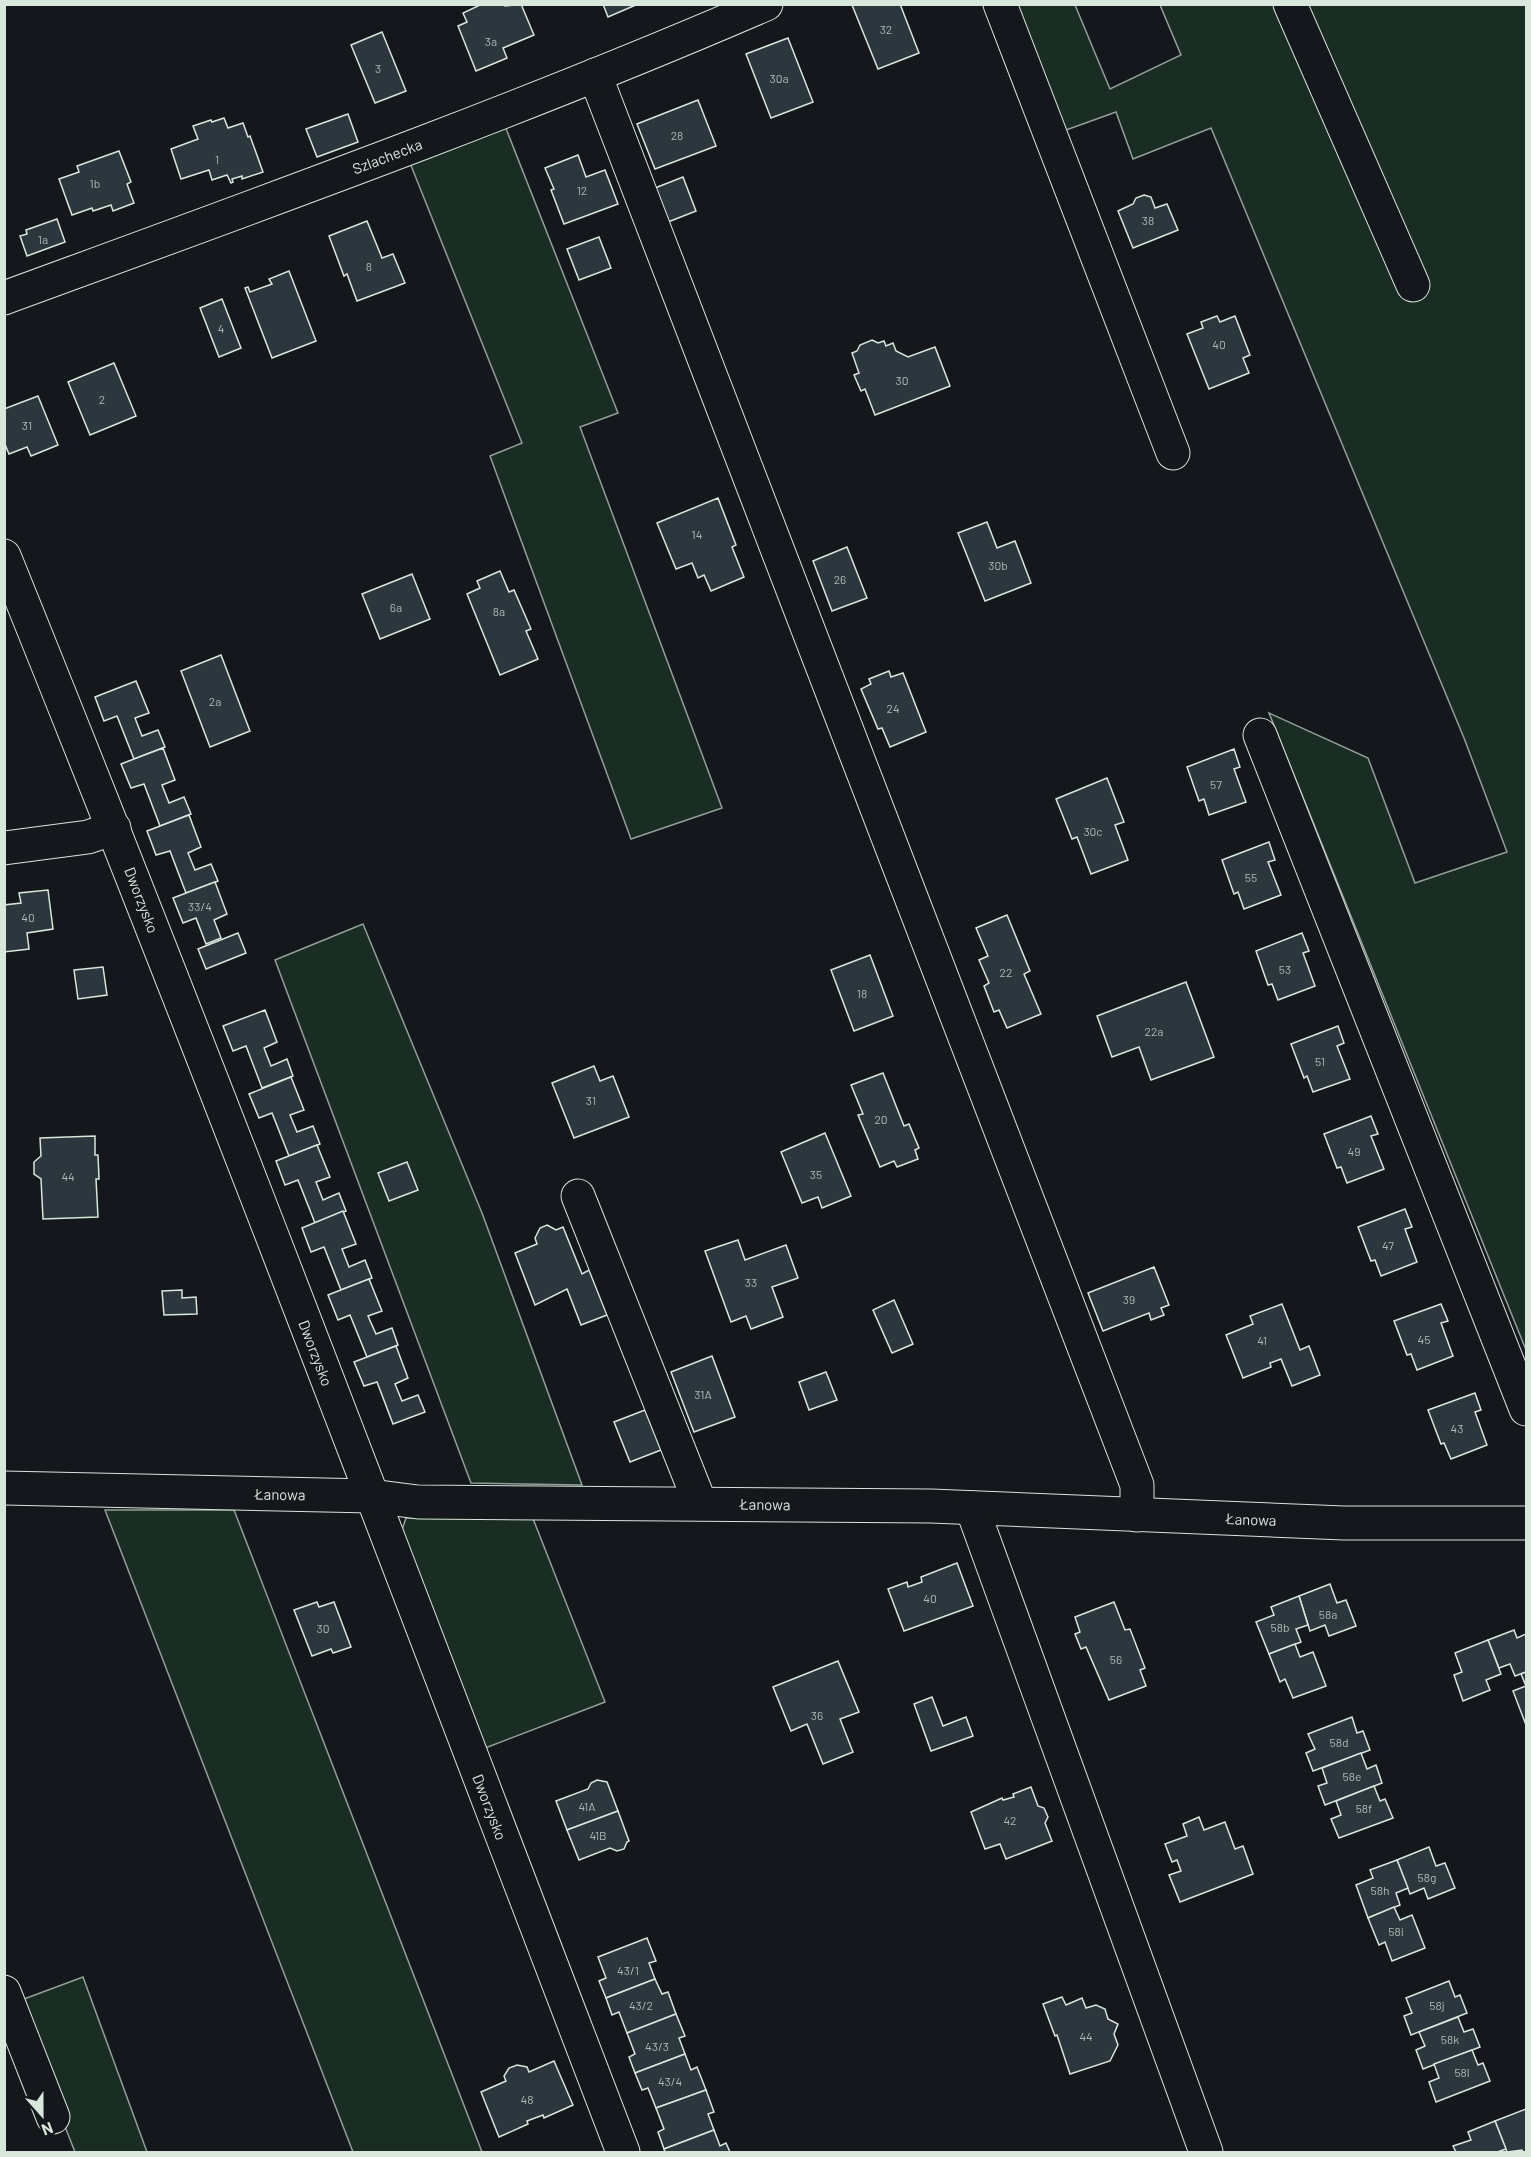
<svg xmlns="http://www.w3.org/2000/svg" width="1531" height="2157" font-family="Barlow,sans-serif">
	<style>
		.green { fill: #1a2d24; stroke: #939e99; stroke-width: 1.5 }
		.building { fill: #2c363c; stroke: #d8e6dc; stroke-width: 1.5 }
		.lines { fill: none; stroke-linecap: round; stroke-linejoin: round }
		.minor-casing { stroke: #d8e6dc; stroke-width: 35 }
		.minor { stroke: #14181c; stroke-width: 33 }
		.labels { text-anchor: middle; dominant-baseline: central; stroke-width: 4.5; stroke-linejoin: round; paint-order: stroke }
		.number-label { font-size: 12px; fill: #adbab4 }
		.street-label { font-size: 15px; fill: #d8e6dc; stroke: #14181c }
	</style>
	<rect width="100%" height="100%" fill="#14181c"/>
	<g class="green">
		<polygon points="1007,5 1075,5 1110,89 1181,55 1160,5 1526,5 1526,1350 1269,713 1368,758 1415,883 1507,852 1464,738 1211,128 1133,159 1116,112 1055,134"/>
		<polygon points="505,126 618,413 580,427 722,808 631,839 490,456 522,443 410,163"/>
		<polygon points="363,924 482,1213 582,1485 471,1483 275,960"/>
		<polygon points="105,1510 234,1510 482,2152 353,2152"/>
		<polygon points="532,1516 605,1702 480,1750 400,1536 406,1518"/>
		<polygon points="83,1977 147,2152 75,2152 16,2002"/>
	</g>
	<g class="building">
		<polygon points="482,4 504,4 505,6 521,4 534,35 503,48 507,58 476,71 458,26 467,22 463,13"/>
		<polygon points="603,4 638,4 608,17"/>
		<polygon points="900,4 919,53 878,69 852,5"/>
		<polygon points="382,32 406,91 375,103 351,45"/>
		<polygon points="788,38 813,102 771,118 746,54"/>
		<polygon points="698,100 716,146 655,169 637,124"/>
		<polygon points="348,114 358,142 317,157 306,129"/>
		<polygon points="224,118 228,128 243,123 248,137 250,136 263,172 242,179 242,176 232,179 233,182 231,183 227,175 212,180 209,170 181,179 171,149 198,139 193,126 211,120 212,122"/>
		<polygon points="119,151 131,182 127,184 134,203 113,211 111,205 93,211 92,208 72,215 59,179 79,172 77,166"/>
		<polygon points="578,155 586,177 605,170 618,204 564,224 551,190 554,189 545,168"/>
		<polygon points="683,177 696,211 668,222 655,188"/>
		<polygon points="1144,195 1151,197 1155,208 1167,204 1178,230 1133,248 1118,211 1133,204 1136,198"/>
		<polygon points="57,219 65,242 27,256 20,236 27,234 26,230"/>
		<polygon points="367,221 382,258 393,254 405,283 357,301 347,274 344,276 329,236"/>
		<polygon points="599,237 611,268 579,280 567,249"/>
		<polygon points="289,271 316,341 272,358 245,288 248,287 250,292 272,284 269,279"/>
		<polygon points="222,299 241,348 219,357 200,308"/>
		<polygon points="1217,316 1220,322 1235,316 1250,355 1243,358 1249,373 1209,389 1187,334 1203,328 1201,322"/>
		<polygon points="872,340 878,343 884,341 886,346 893,343 896,351 908,357 935,347 950,386 875,415 865,389 861,391 854,375 859,373 852,353 857,351 860,345"/>
		<polygon points="114,363 136,416 90,435 68,382"/>
		<polygon points="38,396 58,445 31,456 27,447 9,454 4,442 4,409"/>
		<polygon points="718,498 736,545 732,547 744,577 711,591 704,575 698,578 692,563 676,569 657,523"/>
		<polygon points="987,522 997,548 1015,541 1031,583 985,601 958,533"/>
		<polygon points="847,547 867,598 832,611 813,561"/>
		<polygon points="500,571 509,592 514,590 531,629 526,631 538,659 500,675 467,594 480,588 477,581"/>
		<polygon points="412,574 430,619 380,639 362,594"/>
		<polygon points="221,655 250,731 210,747 181,671"/>
		<polygon points="889,671 891,677 903,673 926,732 890,747 882,728 878,729 861,689 871,684 869,679"/>
		<polygon points="136,681 149,713 135,718 142,736 158,730 165,747 134,759 117,716 104,721 95,697"/>
		<polygon points="163,748 175,780 162,785 169,803 184,797 191,814 160,826 144,784 131,788 121,764"/>
		<polygon points="1234,749 1240,767 1234,769 1246,802 1209,815 1204,799 1199,801 1187,767"/>
		<polygon points="1107,778 1124,822 1115,825 1128,860 1091,874 1077,837 1072,839 1056,799"/>
		<polygon points="189,815 201,847 188,853 195,870 211,864 218,881 186,893 170,851 156,855 147,831"/>
		<polygon points="1269,842 1275,860 1268,862 1281,895 1244,909 1238,892 1234,894 1222,860"/>
		<polygon points="215,882 227,914 214,920 221,938 206,944 196,918 183,923 173,898"/>
		<polygon points="48,890 53,929 27,933 29,949 4,952 4,905 21,903 19,893"/>
		<polygon points="1007,915 1030,971 1024,974 1041,1014 1007,1028 999,1010 994,1012 984,986 989,983 979,960 988,956 976,928"/>
		<polygon points="238,933 246,953 206,969 198,949"/>
		<polygon points="1302,933 1309,951 1303,953 1315,986 1278,1000 1272,984 1268,985 1256,951"/>
		<polygon points="870,955 893,1016 854,1031 831,970"/>
		<polygon points="103,967 107,995 78,999 74,970"/>
		<polygon points="1186,982 1214,1057 1151,1080 1139,1047 1112,1057 1097,1016"/>
		<polygon points="265,1010 277,1042 264,1048 271,1066 287,1059 293,1076 262,1088 246,1046 233,1051 223,1026"/>
		<polygon points="1338,1026 1344,1043 1337,1046 1350,1079 1313,1092 1307,1076 1304,1078 1291,1044"/>
		<polygon points="594,1066 600,1081 613,1076 629,1117 574,1138 552,1083"/>
		<polygon points="883,1073 904,1126 909,1124 919,1148 915,1150 918,1159 897,1167 894,1161 880,1167 858,1115 863,1114 851,1085"/>
		<polygon points="291,1077 304,1110 290,1115 297,1132 313,1126 320,1144 289,1156 272,1113 259,1118 249,1094"/>
		<polygon points="1371,1116 1378,1134 1371,1136 1384,1169 1347,1183 1341,1167 1337,1168 1324,1134"/>
		<polygon points="825,1133 851,1196 822,1208 818,1197 802,1203 781,1152"/>
		<polygon points="95,1136 95,1155 98,1155 99,1179 96,1179 98,1217 43,1219 41,1179 34,1174 34,1162 41,1156 40,1138"/>
		<polygon points="317,1145 330,1177 316,1182 323,1200 339,1193 346,1211 315,1223 298,1180 285,1185 276,1161"/>
		<polygon points="407,1162 418,1190 389,1201 378,1173"/>
		<polygon points="1405,1209 1412,1227 1405,1229 1417,1262 1381,1276 1375,1260 1371,1261 1358,1227"/>
		<polygon points="343,1211 356,1244 342,1249 349,1267 365,1260 372,1278 341,1290 324,1247 311,1252 302,1228"/>
		<polygon points="547,1225 556,1230 563,1227 582,1274 589,1270 607,1315 581,1325 567,1289 535,1305 515,1253 537,1244 535,1238 540,1228"/>
		<polygon points="738,1240 745,1260 786,1245 798,1278 772,1287 783,1317 751,1329 746,1316 731,1322 705,1251"/>
		<polygon points="1154,1267 1169,1305 1161,1308 1164,1315 1151,1320 1149,1313 1103,1331 1088,1293"/>
		<polygon points="369,1279 382,1311 368,1316 376,1334 392,1328 398,1345 367,1357 350,1315 338,1320 328,1295"/>
		<polygon points="182,1290 182,1298 196,1297 197,1314 164,1315 162,1291"/>
		<polygon points="894,1300 913,1344 892,1353 873,1310"/>
		<polygon points="1282,1304 1300,1350 1309,1346 1320,1375 1292,1386 1281,1359 1270,1363 1271,1367 1243,1378 1226,1335 1253,1324 1250,1316"/>
		<polygon points="1441,1304 1448,1321 1441,1323 1453,1356 1417,1370 1411,1354 1407,1355 1394,1321"/>
		<polygon points="396,1346 408,1378 395,1384 402,1401 418,1395 425,1412 393,1424 377,1382 364,1386 354,1362"/>
		<polygon points="712,1356 735,1417 694,1432 671,1372"/>
		<polygon points="826,1372 837,1400 809,1410 799,1382"/>
		<polygon points="1475,1393 1481,1410 1475,1412 1487,1445 1451,1459 1444,1443 1441,1444 1428,1410"/>
		<polygon points="645,1410 661,1450 630,1462 614,1422"/>
		<polygon points="957,1563 973,1606 904,1631 888,1589 907,1582 908,1587 922,1582 921,1577"/>
		<polygon points="1330,1584 1337,1603 1346,1600 1356,1626 1329,1636 1325,1625 1310,1631 1299,1596"/>
		<polygon points="1299,1596 1308,1625 1296,1629 1301,1642 1269,1654 1256,1622 1274,1615 1271,1607"/>
		<polygon points="317,1602 319,1607 334,1602 351,1647 333,1653 331,1649 312,1656 294,1610"/>
		<polygon points="1114,1602 1125,1630 1130,1629 1145,1668 1140,1670 1146,1686 1109,1700 1086,1647 1081,1649 1075,1634 1080,1632 1075,1617"/>
		<polygon points="1514,1630 1517,1638 1526,1634 1526,1672 1515,1676 1510,1664 1499,1668 1488,1640"/>
		<polygon points="1488,1640 1501,1674 1486,1680 1490,1690 1463,1701 1454,1675 1462,1672 1455,1653"/>
		<polygon points="1295,1644 1300,1657 1313,1652 1326,1686 1293,1698 1285,1679 1280,1682 1269,1654"/>
		<polygon points="838,1661 859,1712 840,1719 853,1752 823,1764 807,1724 791,1731 773,1687"/>
		<polygon points="1526,1672 1526,1725 1513,1691 1526,1686 1521,1674"/>
		<polygon points="932,1697 943,1726 966,1717 973,1736 931,1751 914,1704"/>
		<polygon points="1352,1717 1357,1733 1363,1731 1370,1750 1313,1771 1306,1753 1315,1749 1308,1734"/>
		<polygon points="1361,1753 1367,1769 1376,1765 1382,1783 1325,1805 1318,1786 1327,1783 1322,1768"/>
		<polygon points="597,1780 607,1782 618,1811 567,1830 556,1801 588,1789 591,1783"/>
		<polygon points="1374,1786 1380,1801 1385,1799 1393,1818 1339,1838 1331,1819 1341,1815 1336,1801"/>
		<polygon points="1031,1787 1038,1806 1044,1808 1048,1817 1045,1823 1052,1841 1006,1859 1000,1844 985,1849 971,1812 1002,1798 1003,1800 1014,1797 1013,1794"/>
		<polygon points="618,1811 629,1841 627,1842 624,1849 617,1851 610,1848 579,1860 567,1830"/>
		<polygon points="1199,1817 1204,1830 1225,1822 1235,1849 1243,1846 1253,1874 1180,1902 1169,1875 1181,1871 1177,1860 1172,1862 1165,1844 1187,1836 1183,1824"/>
		<polygon points="1429,1847 1436,1866 1445,1863 1455,1888 1428,1899 1424,1888 1410,1894 1397,1860"/>
		<polygon points="1397,1860 1408,1888 1396,1893 1400,1905 1368,1918 1356,1885 1373,1878 1370,1870"/>
		<polygon points="1394,1907 1400,1920 1412,1915 1425,1948 1392,1961 1385,1942 1379,1945 1368,1918"/>
		<polygon points="647,1938 656,1961 649,1963 655,1979 606,1998 599,1981 606,1978 598,1957"/>
		<polygon points="655,1979 662,1994 668,1992 676,2014 627,2033 619,2012 612,2015 606,1998"/>
		<polygon points="1449,1981 1455,1997 1460,1995 1467,2013 1411,2035 1404,2016 1412,2013 1406,1998"/>
		<polygon points="1062,1997 1066,2005 1082,1998 1086,2008 1096,2005 1105,2009 1108,2019 1118,2024 1114,2034 1118,2045 1110,2061 1070,2074 1057,2035 1055,2036 1043,2004"/>
		<polygon points="676,2014 685,2036 679,2038 685,2054 635,2073 629,2057 635,2054 627,2033"/>
		<polygon points="1458,2017 1464,2032 1473,2029 1480,2047 1423,2069 1416,2050 1425,2046 1419,2032"/>
		<polygon points="1472,2050 1478,2065 1483,2063 1490,2081 1436,2102 1429,2082 1439,2078 1434,2064"/>
		<polygon points="685,2054 691,2070 697,2067 706,2090 656,2108 648,2088 642,2090 635,2073"/>
		<polygon points="554,2061 573,2105 544,2118 543,2115 527,2121 528,2124 499,2137 481,2092 506,2081 504,2076 509,2068 517,2065 527,2067 529,2072"/>
		<polygon points="706,2090 714,2112 708,2114 714,2130 664,2149 658,2132 664,2129 656,2108"/>
		<polygon points="1526,2109 1526,2152 1523,2152 1522,2150 1507,2152 1495,2121"/>
		<polygon points="1495,2121 1506,2149 1497,2152 1456,2152 1453,2146 1471,2140 1468,2132"/>
		<polygon points="714,2130 720,2146 726,2143 730,2152 665,2152 664,2149"/>
	</g>
	<g class="lines">
		<g class="minor-casing">
			<g id="minor">
				<polyline points="1000,4 1173,453"/>
				<polyline points="1290,4 1413,285"/>
				<polyline points="595,75 1137,1485 1137,1515"/>
				<path d="M4,298C260,204 516,112 766,4"/>
				<path d="M4,556C218,1085 419,1620 623,2152"/>
				<polyline points="1260,735 1526,1409"/>
				<polyline points="4,848 88,837 114,828"/>
				<polyline points="578,1196 700,1503"/>
				<polyline points="4,1488 371,1496 418,1502 931,1506 1344,1523 1526,1523"/>
				<polyline points="972,1508 1206,2152"/>
				<polyline points="4,1992 53,2117"/>
			</g>
		</g>
		<use href="#minor" class="minor"/>
	</g>
	<g class="labels">
		<g class="number-label">
			<text x="886" y="29">32</text>
			<text x="491" y="41">3a</text>
			<text x="378" y="68">3</text>
			<text x="779" y="78">30a</text>
			<text x="677" y="135">28</text>
			<text x="217" y="159">1</text>
			<text x="95" y="183">1b</text>
			<text x="582" y="190">12</text>
			<text x="1148" y="220">38</text>
			<text x="43" y="239">1a</text>
			<text x="369" y="266">8</text>
			<text x="221" y="328">4</text>
			<text x="1219" y="344">40</text>
			<text x="902" y="380">30</text>
			<text x="102" y="399">2</text>
			<text x="27" y="425">31</text>
			<text x="697" y="534">14</text>
			<text x="998" y="565">30b</text>
			<text x="840" y="579">26</text>
			<text x="396" y="607">6a</text>
			<text x="499" y="611">8a</text>
			<text x="215" y="701">2a</text>
			<text x="893" y="708">24</text>
			<text x="1216" y="784">57</text>
			<text x="1093" y="831">30c</text>
			<text x="1251" y="877">55</text>
			<text x="200" y="906">33/4</text>
			<text x="28" y="917">40</text>
			<text x="1285" y="969">53</text>
			<text x="1006" y="972">22</text>
			<text x="862" y="993">18</text>
			<text x="1154" y="1031">22a</text>
			<text x="1320" y="1061">51</text>
			<text x="591" y="1100">31</text>
			<text x="881" y="1119">20</text>
			<text x="1354" y="1151">49</text>
			<text x="816" y="1174">35</text>
			<text x="68" y="1176">44</text>
			<text x="1388" y="1245">47</text>
			<text x="751" y="1282">33</text>
			<text x="1129" y="1299">39</text>
			<text x="1424" y="1339">45</text>
			<text x="1262" y="1340">41</text>
			<text x="703" y="1394">31A</text>
			<text x="1457" y="1428">43</text>
			<text x="930" y="1598">40</text>
			<text x="1328" y="1614">58a</text>
			<text x="1280" y="1627">58b</text>
			<text x="323" y="1628">30</text>
			<text x="1116" y="1659">56</text>
			<text x="817" y="1715">36</text>
			<text x="1339" y="1742">58d</text>
			<text x="1352" y="1776">58e</text>
			<text x="587" y="1806">41A</text>
			<text x="1364" y="1808">58f</text>
			<text x="1010" y="1820">42</text>
			<text x="598" y="1835">41B</text>
			<text x="1427" y="1877">58g</text>
			<text x="1380" y="1890">58h</text>
			<text x="1396" y="1931">58i</text>
			<text x="628" y="1970">43/1</text>
			<text x="641" y="2005">43/2</text>
			<text x="1437" y="2005">58j</text>
			<text x="1086" y="2036">44</text>
			<text x="1450" y="2039">58k</text>
			<text x="657" y="2046">43/3</text>
			<text x="1462" y="2072">58l</text>
			<text x="670" y="2081">43/4</text>
			<text x="527" y="2099">48</text>
		</g>
		<g class="street-label">
			<text transform="translate(387 156) rotate(-21)">Szlachecka</text>
			<text transform="translate(142 900) rotate(69)">Dworzysko</text>
			<text transform="translate(316 1353) rotate(69)">Dworzysko</text>
			<text transform="translate(280 1494) rotate(1)">Łanowa</text>
			<text transform="translate(765 1504) rotate(1)">Łanowa</text>
			<text transform="translate(1251 1519) rotate(2)">Łanowa</text>
			<text transform="translate(490 1807) rotate(69)">Dworzysko</text>
		</g>
	</g>
	<rect width="1531" height="2157" fill="none" stroke="#d8e6dc" stroke-width="12"/>
	<g transform="translate(42 2115) rotate(159)" stroke="#14181c" stroke-width="4.5" paint-order="stroke">
	<path d="M0-4.5L10 22L0 15L-10 22Z" fill="#d8e6dc"/>
	<text y="-9" font-size="16" font-weight="bold" text-anchor="middle" fill="#d8e6dc">N</text>
	</g>
</svg>
